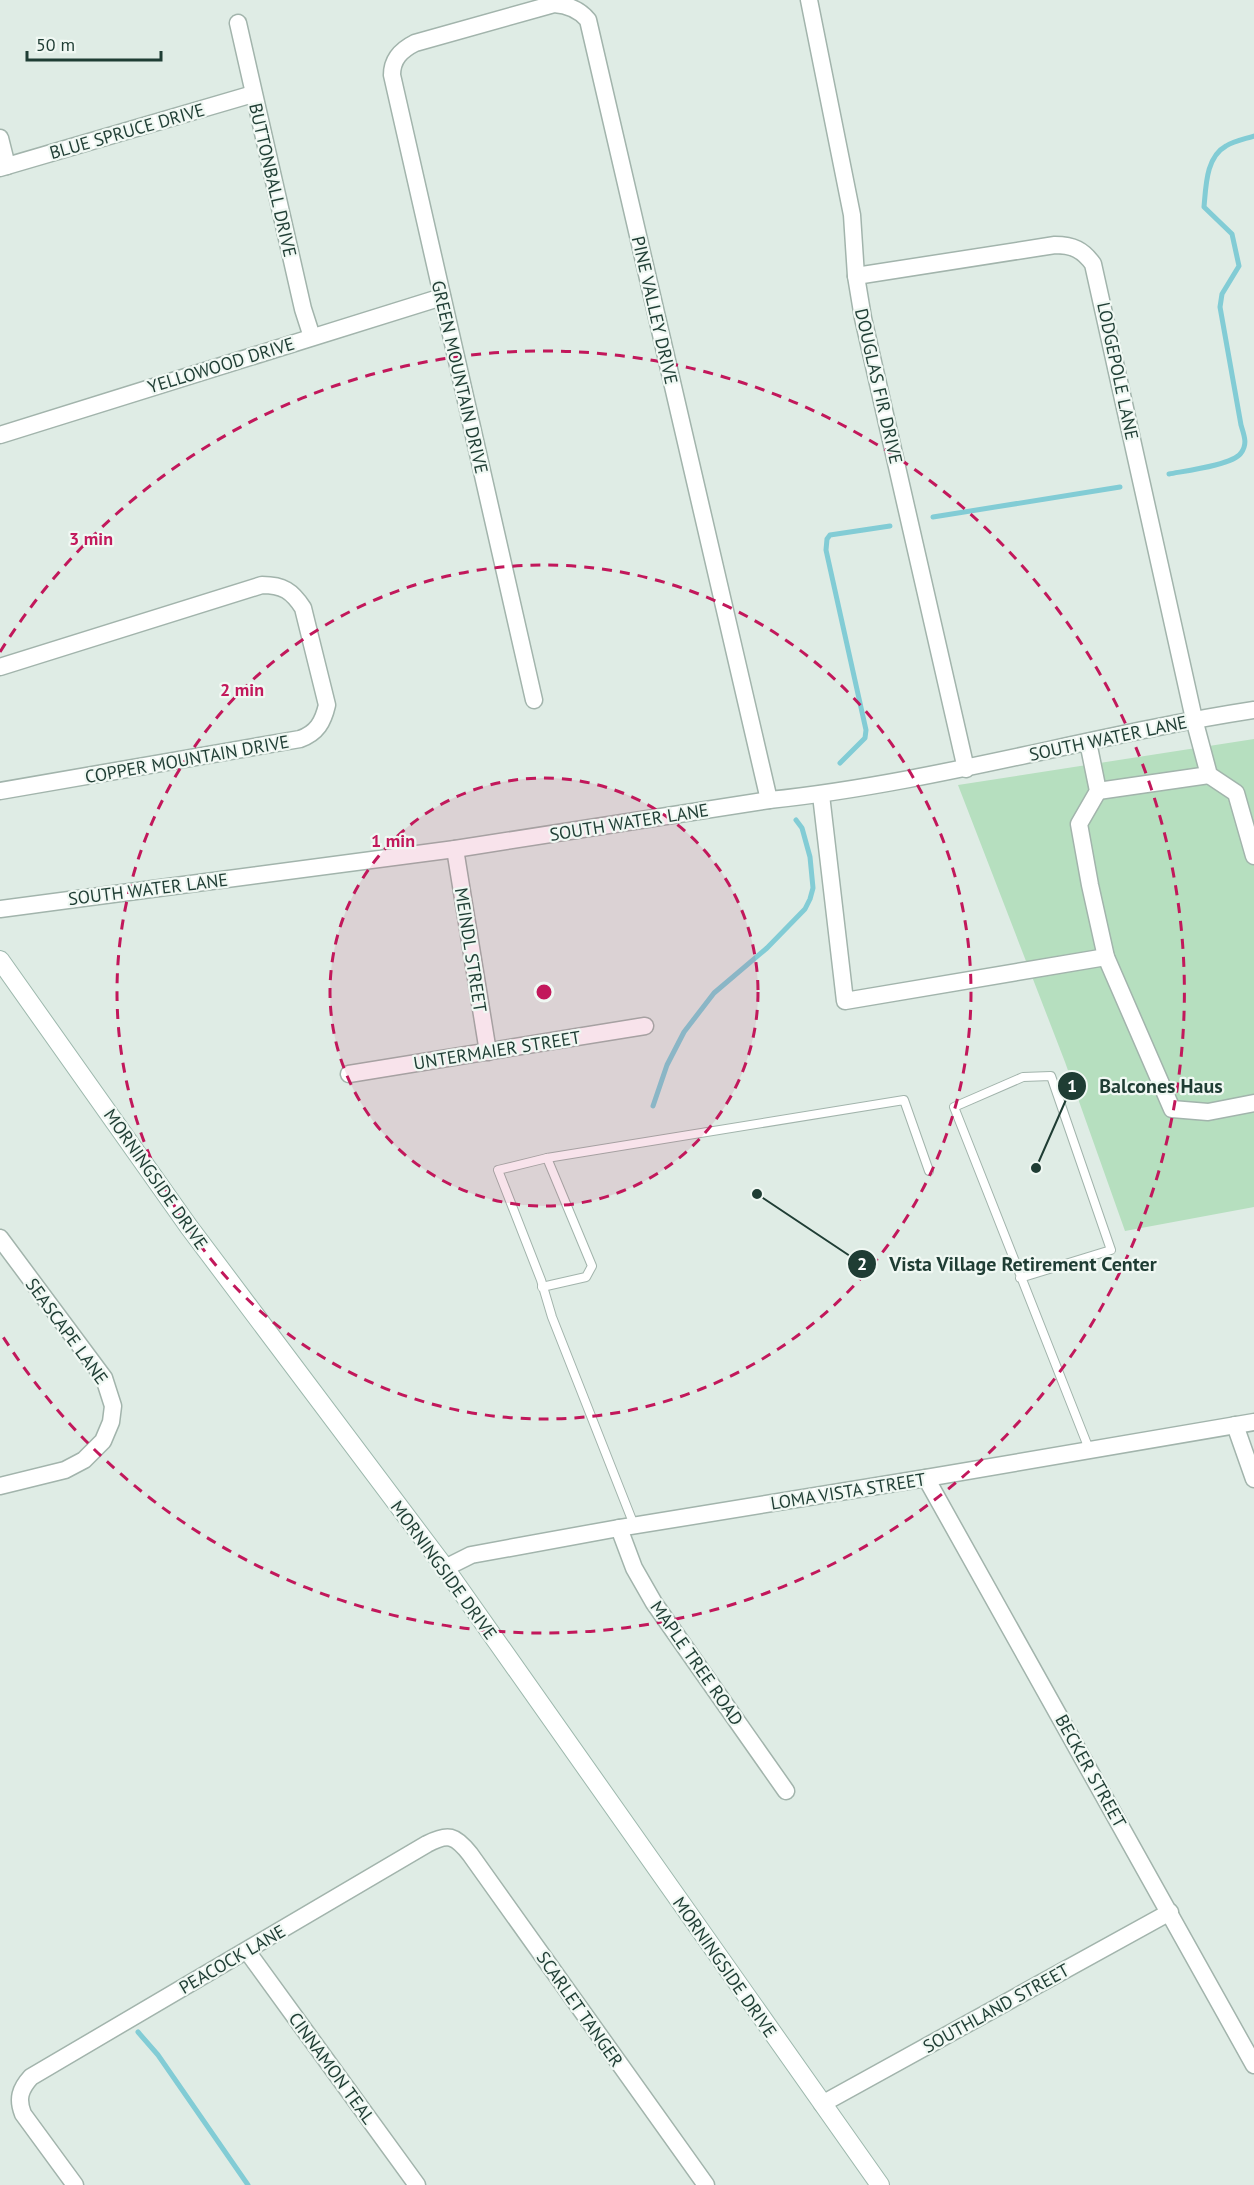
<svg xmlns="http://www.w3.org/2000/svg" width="1254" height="2185" font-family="'PT Sans',sans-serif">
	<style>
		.green { fill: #b6dfbf }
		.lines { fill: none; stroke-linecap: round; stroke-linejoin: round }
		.stream { stroke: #82ccd5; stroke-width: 5 }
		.lane-casing { stroke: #a2b4ac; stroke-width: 10 }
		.street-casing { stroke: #a2b4ac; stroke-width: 19 }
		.secondary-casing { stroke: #9db8ad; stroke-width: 20 }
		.lane { stroke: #fff; stroke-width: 8 }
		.street { stroke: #fff; stroke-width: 16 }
		.secondary { stroke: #fff; stroke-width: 18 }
		.ring { fill: none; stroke: #c2185b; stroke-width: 3; stroke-dasharray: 10 8 }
		.labels { text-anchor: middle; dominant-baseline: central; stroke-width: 4.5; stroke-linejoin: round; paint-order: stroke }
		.street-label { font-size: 18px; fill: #1f3d34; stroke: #f0f8f3 }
		.centre { fill: #c2185b; stroke: #f0f8f3; stroke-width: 3 }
		.ring-label { font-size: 18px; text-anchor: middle; font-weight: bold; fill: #c2185b; stroke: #f0f8f3; stroke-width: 4.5; stroke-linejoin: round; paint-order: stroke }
		.leader { fill: none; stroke: #1f3d34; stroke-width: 2 }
		.callout-dot { fill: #1f3d34; stroke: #f0f8f3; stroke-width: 2 }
		.mark-label { font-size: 18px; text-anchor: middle; font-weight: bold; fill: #fff }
		.callout-label { font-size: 20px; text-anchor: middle; font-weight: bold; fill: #1f3d34; stroke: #f0f8f3; stroke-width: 4.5; stroke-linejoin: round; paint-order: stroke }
	</style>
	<rect width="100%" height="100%" fill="#dfece5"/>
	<polygon class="green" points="1254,739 1254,1207 1125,1231 1065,1062 958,785"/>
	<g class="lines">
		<g class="stream">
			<path d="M1169,474C1184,471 1233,465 1241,453C1248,444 1244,435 1241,425L1220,307L1222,294L1239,266L1232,234L1204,207C1206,186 1206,157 1226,146C1234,141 1245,139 1254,136"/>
			<polyline points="933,517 1120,487"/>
			<polyline points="840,763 865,738 866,730 826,550 827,539 830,535 890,526"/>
			<polyline points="653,1106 667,1065 684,1032 714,993 767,948 805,909 810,899 813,888 810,857 802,828 796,820"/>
			<polyline points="138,2032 158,2055 248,2185"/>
		</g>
		<g class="lane-casing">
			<g id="lane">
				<polyline points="1020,1278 1111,1250 1051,1076 1023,1077 954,1107 1089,1449"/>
				<polyline points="542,1287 586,1277 592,1266 547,1158"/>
				<polyline points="634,1525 552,1317 541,1280 498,1170 547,1158 904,1100 929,1171"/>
			</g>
		</g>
		<g class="street-casing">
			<g id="street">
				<polyline points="809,0 852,215 856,276 863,318 966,769"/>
				<polyline points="238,23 303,309 312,337"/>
				<polyline points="0,138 7,166"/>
				<polyline points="0,168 253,94"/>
				<path d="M856,276L1055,245C1073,245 1083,250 1093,264L1194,719L1209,775L1236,793L1254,856"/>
				<polyline points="0,435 442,297"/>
				<path d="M0,667L262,585C283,585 292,591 303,608L327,705C323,722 317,733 300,739L0,791"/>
				<path d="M534,700L392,75C392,59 401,50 415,43L554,4C568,5 579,9 588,20L769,800"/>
				<polyline points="1088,742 1098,791 1079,824 1090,885 1106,957 1172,1109 1208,1112 1254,1103"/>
				<polyline points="1098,791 1209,775"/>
				<polyline points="821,795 845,1001 1106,957"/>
				<polyline points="455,849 488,1052"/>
				<path d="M0,909L455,849L769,800C933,783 1091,735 1254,710"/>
				<polyline points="349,1074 645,1026"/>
				<polyline points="0,1238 104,1378 113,1406 111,1422 103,1441 84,1460 65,1470 0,1486"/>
				<polyline points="1235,1425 1254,1479"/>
				<polyline points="926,1478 1254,2065"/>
				<polyline points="619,1528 634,1568 654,1603 786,1791"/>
				<polyline points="445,1568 471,1555 619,1528 926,1478 1254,1422"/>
				<polyline points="247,1951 417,2185"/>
				<polyline points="822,2104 1170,1912"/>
				<path d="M75,2185L23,2114C17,2099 20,2089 31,2077L427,1844C448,1833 455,1835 470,1854L706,2185"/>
			</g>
		</g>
		<g class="secondary-casing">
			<polyline id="secondary" points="0,960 189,1227 440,1561 880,2185"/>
		</g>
		<use href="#lane" class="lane"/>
		<use href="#street" class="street"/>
		<use href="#secondary" class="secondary"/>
	</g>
	<circle cx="544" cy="992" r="214" fill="#c2185b" fill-opacity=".12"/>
	<g class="ring">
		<circle cx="544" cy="992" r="214"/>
		<circle cx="544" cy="992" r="427"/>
		<path d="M0 652A641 641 0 1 1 0 1332"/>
	</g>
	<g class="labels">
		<g class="street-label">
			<text transform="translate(127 131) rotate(-16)">BLUE SPRUCE DRIVE</text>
			<text transform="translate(273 180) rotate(77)">BUTTONBALL DRIVE</text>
			<text transform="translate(655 310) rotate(77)">PINE VALLEY DRIVE</text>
			<text transform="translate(221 365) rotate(-17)">YELLOWOOD DRIVE</text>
			<text transform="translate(1118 371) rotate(78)">LODGEPOLE LANE</text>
			<text transform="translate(460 377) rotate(77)">GREEN MOUNTAIN DRIVE</text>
			<text transform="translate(879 386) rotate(77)">DOUGLAS FIR DRIVE</text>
			<text transform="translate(1108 738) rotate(-12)">SOUTH WATER LANE</text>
			<text transform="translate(187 759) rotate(-10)">COPPER MOUNTAIN DRIVE</text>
			<text transform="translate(629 822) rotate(-9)">SOUTH WATER LANE</text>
			<text transform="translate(148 889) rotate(-7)">SOUTH WATER LANE</text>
			<text transform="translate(471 950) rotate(81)">MEINDL STREET</text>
			<text transform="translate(497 1050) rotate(-9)">UNTERMAIER STREET</text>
			<text transform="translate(156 1179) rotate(55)">MORNINGSIDE DRIVE</text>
			<text transform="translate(67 1331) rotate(54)">SEASCAPE LANE</text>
			<text transform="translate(848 1491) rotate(-9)">LOMA VISTA STREET</text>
			<text transform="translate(444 1570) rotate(54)">MORNINGSIDE DRIVE</text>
			<text transform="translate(697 1663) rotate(55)">MAPLE TREE ROAD</text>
			<text transform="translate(1091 1771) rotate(61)">BECKER STREET</text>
			<text transform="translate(232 1959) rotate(-30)">PEACOCK LANE</text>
			<text transform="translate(725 1967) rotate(55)">MORNINGSIDE DRIVE</text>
			<text transform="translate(996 2008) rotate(-29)">SOUTHLAND STREET</text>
			<text transform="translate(580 2009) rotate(55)">SCARLET TANGER</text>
			<text transform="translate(332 2068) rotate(54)">CINNAMON TEAL</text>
		</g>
	</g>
	<circle cx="544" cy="992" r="9" class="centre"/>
	<g class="ring-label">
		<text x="91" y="545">3 min</text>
		<text x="242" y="696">2 min</text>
		<text x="393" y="847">1 min</text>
	</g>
	<path class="leader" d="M1036 1168L1072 1086M757 1194L862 1264"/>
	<g class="callout-dot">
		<circle cx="1036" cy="1168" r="6"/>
		<circle cx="757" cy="1194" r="6"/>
		<circle cx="1072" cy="1086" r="15"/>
		<circle cx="862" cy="1264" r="15"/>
	</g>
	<g class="mark-label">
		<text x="1072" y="1092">1</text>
		<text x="862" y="1270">2</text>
	</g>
	<g class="callout-label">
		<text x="1161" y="1093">Balcones Haus</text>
		<text x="1023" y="1271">Vista Village Retirement Center</text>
	</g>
	<path d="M27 51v9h134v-9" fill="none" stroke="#1f3d34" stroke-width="3"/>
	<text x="36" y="51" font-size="18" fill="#1f3d34" stroke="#f0f8f3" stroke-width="4.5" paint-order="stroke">50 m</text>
</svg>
